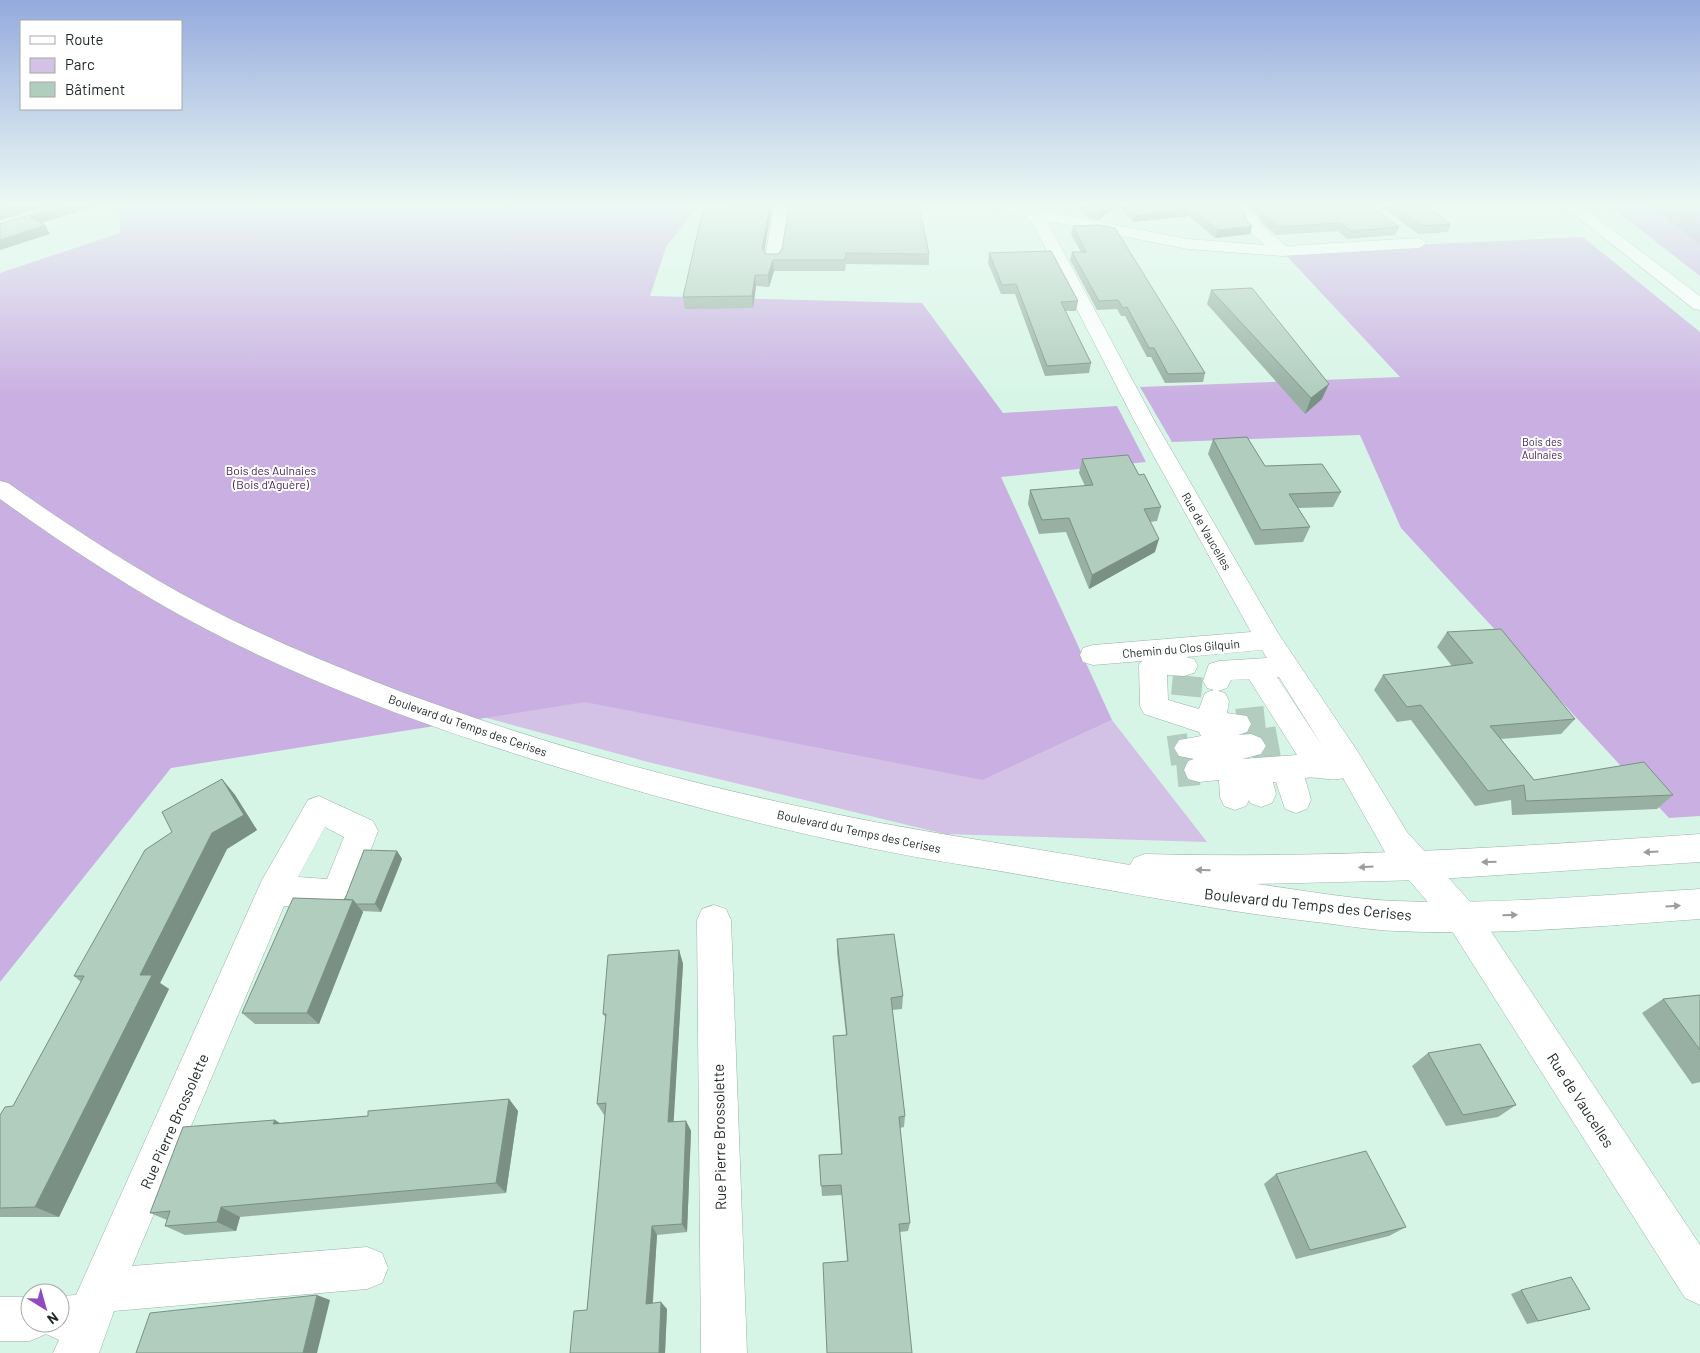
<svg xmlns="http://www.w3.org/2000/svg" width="1700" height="1353" font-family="Barlow,sans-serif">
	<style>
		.green { fill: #d4c1e6 }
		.forest { fill: #cab0e2 }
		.water { fill: #b69ccd }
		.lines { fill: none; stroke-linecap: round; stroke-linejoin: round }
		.minor-tunnel { stroke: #b2ccbf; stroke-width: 30; stroke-dasharray: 30 15; stroke-linecap: butt }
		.minor-casing { stroke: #97b3a5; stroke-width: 1 }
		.major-casing { stroke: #97b3a5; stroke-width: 1 }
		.minor { fill: #fff; fill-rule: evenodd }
		.major { fill: #fff; fill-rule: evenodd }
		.wall { fill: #97b0a3 }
		.shaded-wall { fill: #7b9085 }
		.building { fill: #b0cdbe; stroke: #7b9085 }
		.oneway { fill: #999e9c }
		.labels { text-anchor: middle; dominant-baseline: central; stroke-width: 4; stroke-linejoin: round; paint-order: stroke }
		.far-park-label { font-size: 11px; fill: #411e5a; stroke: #fff }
		.park-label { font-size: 12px; fill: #411e5a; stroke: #fff }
		.street-label { font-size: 12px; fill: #1c2722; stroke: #fff }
		.near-street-label { font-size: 15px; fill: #1c2722; stroke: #fff }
	</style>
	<rect width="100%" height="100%" fill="#d7f5e6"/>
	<polygon class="green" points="0,428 983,780 1112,720 1207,842 945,834 648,762 465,712"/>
	<g class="forest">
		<polygon points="119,206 698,206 666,247 650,296 922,303 1003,413 1117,406 1146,462 1001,477 1112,720 983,780 585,702 171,768 0,982 0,273 120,233"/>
		<polygon points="1610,206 1700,206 1700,276"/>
		<polygon points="1583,237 1700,332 1700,816 1669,818 1401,528 1360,435 1172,442 1140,387 1400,377 1282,251"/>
	</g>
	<polygon class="water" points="1650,206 1700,206 1700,244"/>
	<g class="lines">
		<g class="minor-tunnel">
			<polyline points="1186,696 1188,676"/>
			<polyline points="1237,724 1265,721"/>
			<polyline points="1251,746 1278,741"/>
			<polyline points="1169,751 1189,748"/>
			<polyline points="1177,772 1199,770"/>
		</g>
		<g class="minor-casing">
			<g id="minor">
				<polygon points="774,206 790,206 781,259 779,263 767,263 765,259"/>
				<path d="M995,206H1037L1039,210L1188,239L1265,245L1246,228L1244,221L1227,206H1244L1258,217L1260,224L1286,246L1419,238L1427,243L1419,248L1282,256L1188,249L1047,221L1155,422L1278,633L1358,752L1407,832L1474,906L1700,1245V1305L1685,1298L1450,928L1385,852L1343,778C1330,782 1321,776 1305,778L1311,800L1307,809L1296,813L1285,809L1276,782H1273L1276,794L1272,803L1261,807L1250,803L1249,800L1246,806L1235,810L1224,806L1220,797L1219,780L1199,782L1188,779L1184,770L1188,761L1194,759L1179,756L1174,748L1179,740L1201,736L1199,732L1144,714L1140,706L1139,665L1142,661L1093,665L1083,662L1080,655L1083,648L1093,645L1251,632L1135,422L1034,226L1024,216L997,209ZM1262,650L1267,658L1219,661L1209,664L1203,681L1207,688L1214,690L1205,693L1199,709L1168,700L1167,675L1184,676L1194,673L1198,666L1194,659L1186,657ZM1277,677H1279L1323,747ZM1249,679L1297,755L1242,759L1261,754L1266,746L1261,738L1251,734L1238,735L1247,732L1251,724L1247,716L1227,713L1229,701L1225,693L1218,691L1227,688L1231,680Z"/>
				<polygon points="1564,206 1581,206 1700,296 1700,310 1694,309"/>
				<path d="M319,796L373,821L378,831L349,906L337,910L284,906L132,1266L367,1247L382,1253L388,1268L382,1283L367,1289L114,1311L99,1353H53L59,1340L46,1334L30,1341H0V1297H30V1323H60V1296L76,1295L262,880L308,800ZM325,827L344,837L327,879L298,877Z"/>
				<polygon points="714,905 726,909 731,920 747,1353 701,1353 697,920 702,909"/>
			</g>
		</g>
		<g class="major-casing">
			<path id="major" d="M0,481L8,483C79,533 151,580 228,618C432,716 654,779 875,822C960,838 1045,850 1130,865L1134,858L1145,854C1331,859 1515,847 1700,834V862L1423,880L1256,884C1302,890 1349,899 1396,901C1497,905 1599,895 1700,889V919C1599,926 1497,936 1396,931C1369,930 1343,925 1316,922C1227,912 1139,895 1051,880C992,869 933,861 874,849C743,822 613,786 485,744C389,712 294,675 204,628C132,590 66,546 0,499Z"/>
		</g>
		<use href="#minor" class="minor"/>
		<use href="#major" class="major"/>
	</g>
	<g class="wall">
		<polygon points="729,206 773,206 772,206 764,251 766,254 778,254 782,249 929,254 929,265 846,264 845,271 774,271 769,287 756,286 753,308 685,309 683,297 728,210"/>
		<polygon points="1077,206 1117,206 1098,220 1089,218"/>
		<polygon points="1118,206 1235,206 1247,221 1252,226 1250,234 1215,238 1189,216 1133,222"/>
		<polygon points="1247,206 1371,206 1399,227 1395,235 1347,239 1338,231 1276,235 1262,223 1259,216"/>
		<polygon points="1381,206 1426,206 1451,224 1448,232 1418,234"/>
		<polygon points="1073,226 1205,373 1203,382 1165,383 1151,357 1147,357 1125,316 1121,316 1117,309 1097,310 1070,260 1072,252 1081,252 1071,234"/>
		<polygon points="989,253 1078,301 1076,311 1065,311 1091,363 1089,373 1045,376 1015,294 1001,294 988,263"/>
		<polygon points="1211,290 1322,399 1305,414 1207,304"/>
		<polygon points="1213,439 1265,466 1341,492 1333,507 1298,508 1310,527 1303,542 1255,545 1208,454"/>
		<polygon points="1082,459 1139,475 1161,507 1157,521 1150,522 1155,552 1089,589 1066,532 1039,534 1028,504 1030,490 1085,486 1079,473"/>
		<polygon points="1447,632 1575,719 1561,734 1501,739 1534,780 1673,795 1657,809 1512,815 1511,800 1475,806 1411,720 1397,722 1374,690 1383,675 1452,666 1437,647"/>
		<polygon points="222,779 235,795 257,830 227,849 160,983 169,989 59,1217 0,1217 0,1115 13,1106 81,982 74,976 172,832"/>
		<polygon points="397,851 402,859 381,912 362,911 363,912 319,1024 255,1024 242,1013 344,899"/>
		<polygon points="837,939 903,996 902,1009 892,1010 905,1116 904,1127 900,1128 910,1223 908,1231 900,1232 847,1261 842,1195 822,1196 819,1155 841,1154 833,1036 846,1035 837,953"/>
		<polygon points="679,950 683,964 673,1122 686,1121 691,1131 687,1232 657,1235 653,1303 667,1309 665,1353 570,1353 587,1310 605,1115 604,1115 597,1104 606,1018 603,1014"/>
		<polygon points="1700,995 1700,1082 1692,1084 1642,1013 1663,999"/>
		<polygon points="1428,1053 1516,1105 1498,1117 1446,1126 1412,1066"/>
		<polygon points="509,1099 518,1111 506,1193 240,1217 236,1231 185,1235 165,1226 167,1220 150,1213 275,1120 280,1123 368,1116"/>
		<polygon points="1276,1174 1406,1227 1389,1236 1296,1259 1264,1184"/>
		<polygon points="1521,1290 1590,1309 1527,1324 1511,1294"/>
	</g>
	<g class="shaded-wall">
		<polygon points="15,206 47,206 0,220 0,210"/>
		<polygon points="66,206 96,206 35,225 30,217"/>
		<polygon points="770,206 772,206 763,259 762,248"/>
		<polygon points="1108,206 1117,206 1098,220 1100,212"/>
		<polygon points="1191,208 1189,216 1133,222 1135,215"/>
		<polygon points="45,225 50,234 0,250 0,240"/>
		<polygon points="1252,226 1250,234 1215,238 1218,230"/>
		<polygon points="773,260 774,271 769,287 768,275"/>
		<polygon points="755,275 756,286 753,308 752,296"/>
		<polygon points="1329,384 1322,399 1305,414 1311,398"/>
		<polygon points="1159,539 1155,552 1089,589 1092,575"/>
		<polygon points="222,779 235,795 257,830 227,849 160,983 169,989 59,1217 35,1207 140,975"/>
		<polygon points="397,851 402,859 381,912 375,904"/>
		<polygon points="353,900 363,912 319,1024 307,1013"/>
		<polygon points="679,950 683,964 673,1133 668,1122"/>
		<polygon points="509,1099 518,1111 506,1193 496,1183"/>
		<polygon points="275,1120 291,1131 273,1124"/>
		<polygon points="686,1121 691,1131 687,1232 682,1224"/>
		<polygon points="221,1207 240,1217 236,1231 217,1222"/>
		<polygon points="652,1226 657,1235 652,1310 646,1304"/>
		<polygon points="317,1295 330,1300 317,1353 303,1353"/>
		<polygon points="661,1302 667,1309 665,1353 659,1353"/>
	</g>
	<g class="building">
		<polygon points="0,206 15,206 0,210"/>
		<polygon points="58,206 66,206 30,217 45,225 0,240 0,224"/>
		<polygon points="729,206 770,206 762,248 766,254 778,254 782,249 789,206 919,206 929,254 846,253 845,260 773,260 768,275 755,275 752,296 683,297 703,209 728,210"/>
		<polygon points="1086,206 1108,206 1100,212 1090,210"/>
		<polygon points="1127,206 1235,206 1245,214 1247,221 1252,226 1218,230 1191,208 1135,215"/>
		<polygon points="1259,206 1371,206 1399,227 1350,231 1341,223 1279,227 1264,215 1262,208"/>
		<polygon points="1394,206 1426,206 1451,224 1422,226"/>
		<polygon points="1099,225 1115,228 1205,373 1168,374 1154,348 1149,348 1127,307 1123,308 1118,300 1099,301 1072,252 1086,252 1073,226"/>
		<polygon points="1051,251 1078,301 1061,302 1091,363 1047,366 1016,284 1002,285 989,253"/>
		<polygon points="1252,288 1329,384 1311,398 1211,290"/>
		<polygon points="1247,437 1265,466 1322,464 1341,492 1289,494 1310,527 1261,530 1213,439"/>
		<polygon points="1128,455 1139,475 1144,474 1161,507 1144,509 1159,539 1092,575 1069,518 1042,520 1030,490 1093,485 1082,459"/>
		<polygon points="1501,629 1575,719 1490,726 1534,780 1644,762 1673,795 1526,801 1524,785 1488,791 1421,705 1407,707 1383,675 1473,663 1447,632"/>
		<polygon points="222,779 244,815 212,833 140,975 152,975 35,1207 0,1208 0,1115 5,1107 13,1106 84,976 74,976 145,850 172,832 162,812"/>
		<polygon points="364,850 397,851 375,904 356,904 353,900 344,899 345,899"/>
		<polygon points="293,898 353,900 307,1013 242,1013"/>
		<polygon points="894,934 903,996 891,998 905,1116 899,1117 910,1223 899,1224 912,1353 827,1353 823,1263 848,1261 841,1185 821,1186 819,1155 842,1154 833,1036 847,1035 837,939"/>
		<polygon points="679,950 668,1122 686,1121 682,1224 652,1226 646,1304 661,1302 659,1353 570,1353 574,1311 587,1310 606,1103 597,1104 606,1014 603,1014 608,955"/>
		<polygon points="1700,995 1700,1050 1663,999"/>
		<polygon points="1480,1044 1516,1105 1463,1115 1428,1053"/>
		<polygon points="509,1099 496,1183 221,1207 217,1222 165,1226 170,1211 150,1213 183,1127 275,1120 273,1124 368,1116 368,1111"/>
		<polygon points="1366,1151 1406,1227 1310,1250 1276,1174"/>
		<polygon points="1571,1277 1590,1309 1538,1321 1521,1290"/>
		<polygon points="317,1295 303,1353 136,1353 150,1313"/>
	</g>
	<defs><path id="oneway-solid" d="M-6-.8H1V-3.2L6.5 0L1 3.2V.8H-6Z" transform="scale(1.25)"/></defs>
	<g class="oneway">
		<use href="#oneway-solid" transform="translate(1651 852) rotate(176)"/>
		<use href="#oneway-solid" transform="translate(1489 862) rotate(178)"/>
		<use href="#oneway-solid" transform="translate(1366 867) rotate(177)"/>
		<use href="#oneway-solid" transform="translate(1203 870) rotate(-178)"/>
		<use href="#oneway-solid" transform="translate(1673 906) rotate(-3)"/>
		<use href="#oneway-solid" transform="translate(1510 915) rotate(-2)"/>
	</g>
	<linearGradient id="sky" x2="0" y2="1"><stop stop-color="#94aadd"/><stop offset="0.52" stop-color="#edfaf4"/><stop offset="1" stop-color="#edfaf4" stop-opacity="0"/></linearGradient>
	<rect width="1700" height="395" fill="url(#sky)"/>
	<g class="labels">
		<g class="far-park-label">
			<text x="1542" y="441">Bois des<tspan x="1542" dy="13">Aulnaies</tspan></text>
		</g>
		<g class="park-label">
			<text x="271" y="470">Bois des Aulnaies<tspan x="271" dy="14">(Bois d'Aguère)</tspan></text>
		</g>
		<g class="street-label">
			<text transform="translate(1207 531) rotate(60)">Rue de Vaucelles</text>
			<text transform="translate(1181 648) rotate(-5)">Chemin du Clos Gilquin</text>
			<text transform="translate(468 725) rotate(19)">Boulevard du Temps des Cerises</text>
			<text transform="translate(859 831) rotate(12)">Boulevard du Temps des Cerises</text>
		</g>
		<g class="near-street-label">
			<text transform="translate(1308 904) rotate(6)">Boulevard du Temps des Cerises</text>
			<text transform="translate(1581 1100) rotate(57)">Rue de Vaucelles</text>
			<text transform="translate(174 1121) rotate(-66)">Rue Pierre Brossolette</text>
			<text transform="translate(719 1137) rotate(-91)">Rue Pierre Brossolette</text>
		</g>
	</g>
	<rect x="20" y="20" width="162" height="90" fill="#ffffff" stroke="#a4a9a7"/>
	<rect x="30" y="36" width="25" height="8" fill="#ffffff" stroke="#a4a9a7"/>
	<text x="65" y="45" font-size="15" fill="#1c2722">Route</text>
	<rect x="30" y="58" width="25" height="15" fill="#d4c1e6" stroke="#a4a9a7"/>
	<text x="65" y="70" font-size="15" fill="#1c2722">Parc</text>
	<rect x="30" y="82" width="25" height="15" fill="#b0cdbe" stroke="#a4a9a7"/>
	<text x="65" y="95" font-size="15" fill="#1c2722">Bâtiment</text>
	<g transform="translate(45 1308) rotate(143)"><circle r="24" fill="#ffffff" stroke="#a4a9a7"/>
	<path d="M0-4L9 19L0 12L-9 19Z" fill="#8f4bbf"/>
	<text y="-8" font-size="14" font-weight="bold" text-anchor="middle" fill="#1c2722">N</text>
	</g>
</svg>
